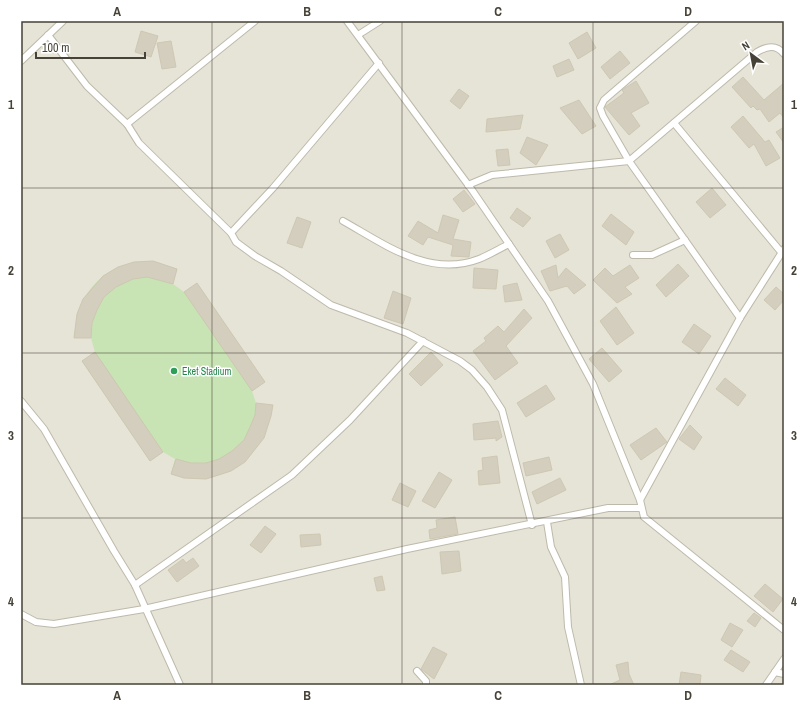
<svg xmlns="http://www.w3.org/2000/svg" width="805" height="706" font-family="'Archivo Narrow',sans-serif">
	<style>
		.residential { fill: #e6e3d7 }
		.green { fill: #c8e4b4 }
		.building { fill: #d4cebe; stroke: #cec7b2 }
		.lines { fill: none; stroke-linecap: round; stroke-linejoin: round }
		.street-casing { stroke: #bebaab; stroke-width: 8 }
		.street { stroke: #fff; stroke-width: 6 }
		.grid { fill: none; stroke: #464237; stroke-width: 1; stroke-opacity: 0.55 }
		.leisure-dot { fill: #2e9e5b; stroke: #fff; stroke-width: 1.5 }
		.labels { text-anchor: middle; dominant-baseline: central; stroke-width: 3; stroke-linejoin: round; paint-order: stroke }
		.leisure-label { font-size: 10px; fill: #27864d; stroke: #fff; text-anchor: start }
		.neatline { fill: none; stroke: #464237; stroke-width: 1.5 }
		.grid-label { font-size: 13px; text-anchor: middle; font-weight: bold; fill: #464237 }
	</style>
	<rect width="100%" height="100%" fill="#f3f1e8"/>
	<rect class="residential" x="21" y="21" width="763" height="664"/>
	<path class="green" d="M153,261L177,269L173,284L184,292L197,283L265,382L252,391L256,403L271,416C257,464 222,488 171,474L175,459L163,452L150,461L82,361L95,352L91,338H74C78,288 104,264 153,261Z"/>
	<g class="building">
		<polygon points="141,31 158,36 151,57 135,52"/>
		<polygon points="587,32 596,48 578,59 569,43"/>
		<polygon points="171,41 176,67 162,69 157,43"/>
		<polygon points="620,51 630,63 610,79 601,67"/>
		<polygon points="569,59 574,70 557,77 553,66"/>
		<polygon points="743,77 764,100 784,83 784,118 780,113 769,122 760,109 757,110 753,106 751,108 732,87"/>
		<polygon points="636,81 649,103 631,113 640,126 629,135 605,107 624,93 622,90"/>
		<polygon points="459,89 469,96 460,109 450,101"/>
		<polygon points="579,100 596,126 582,134 560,108"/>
		<polygon points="523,115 520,129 486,132 487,119"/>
		<polygon points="743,116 765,142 769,140 780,158 766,166 754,144 749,148 731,127"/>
		<polygon points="784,127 784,143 776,132"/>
		<polygon points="527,137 548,145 536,165 520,153"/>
		<polygon points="508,149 510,165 498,166 496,150"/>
		<polygon points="712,188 726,205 710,218 696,202"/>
		<polygon points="464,190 475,204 463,212 453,199"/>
		<polygon points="517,208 531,218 523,227 510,218"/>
		<polygon points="611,214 634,232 626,245 602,226"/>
		<polygon points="443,215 459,220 453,239 471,242 469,257 451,256 453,245 428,237 423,245 408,236 418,221 438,233"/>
		<polygon points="297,217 311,222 302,248 287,243"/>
		<polygon points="560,234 569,250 555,258 546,241"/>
		<polygon points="153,261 177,269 173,284 147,277 133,279 116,287 104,297 97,310 92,323 91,338 74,338 77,314 83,299 103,276 118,267 134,262"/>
		<polygon points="678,264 689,276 666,297 656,285"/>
		<polygon points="556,265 558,278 566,268 586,285 574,294 567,286 550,291 541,271"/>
		<polygon points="630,265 639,278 625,287 632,294 617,303 593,280 605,268 613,276"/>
		<polygon points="474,268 498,270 496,289 473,288"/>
		<polygon points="197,283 265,382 252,391 184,292"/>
		<polygon points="517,283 522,300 505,302 503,286"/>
		<polygon points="776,287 784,294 784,300 775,310 764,300"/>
		<polygon points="393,291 411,298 403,324 384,318"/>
		<polygon points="616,307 634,333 617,345 600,321"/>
		<polygon points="524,309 532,318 506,346 518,363 495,380 473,351 486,341 484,338 498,326 504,332"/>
		<polygon points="694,324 711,336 699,354 682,342"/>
		<polygon points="602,348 622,371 609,382 589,359"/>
		<polygon points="95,352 163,452 150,461 82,361"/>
		<polygon points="431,352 443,365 421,386 409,374"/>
		<polygon points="725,378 746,395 738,406 716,389"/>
		<polygon points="546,385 555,399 526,417 517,403"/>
		<polygon points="256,403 273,405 271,416 264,438 245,462 231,471 206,479 184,478 171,474 176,459 191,463 206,463 219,459 232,451 244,440 250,427 255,415"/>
		<polygon points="498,421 502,437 496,441 496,438 474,440 473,424"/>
		<polygon points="690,425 702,437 694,450 679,439"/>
		<polygon points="656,428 667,442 641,460 630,445"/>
		<polygon points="497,456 500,483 479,485 478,471 483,470 482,458"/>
		<polygon points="549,457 552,470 526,476 523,463"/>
		<polygon points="439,472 452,480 435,508 422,501"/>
		<polygon points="560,478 566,490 537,504 532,492"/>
		<polygon points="400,483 416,491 408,507 392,500"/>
		<polygon points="455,517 458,534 430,539 429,530 437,528 436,520"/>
		<polygon points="265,526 276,534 261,553 250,545"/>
		<polygon points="320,534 321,545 301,547 300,535"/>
		<polygon points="459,551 461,571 442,574 440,552"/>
		<polygon points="193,558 199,566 177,582 168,570 183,559 186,563"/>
		<polygon points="382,576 385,590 377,591 374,578"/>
		<polygon points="765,584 783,599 773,612 754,596"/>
		<polygon points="754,613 761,618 755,627 747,621"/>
		<polygon points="730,623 743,630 732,647 721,640"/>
		<polygon points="433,647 447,654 434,679 421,669"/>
		<polygon points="731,650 750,662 743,672 724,660"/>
		<polygon points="628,662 629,674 634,685 609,685 620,680 616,665"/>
		<polygon points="681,672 701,675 700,685 679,685"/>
	</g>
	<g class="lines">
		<g class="street-casing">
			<g id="street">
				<polyline points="347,21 472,190 548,301 593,384 640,500 644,517 784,630"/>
				<polyline points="696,21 604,100 600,108 603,116 629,161 740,318"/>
				<polyline points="48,35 87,86 127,124 255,21"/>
				<polyline points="358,35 380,21"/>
				<polyline points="21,61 63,21"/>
				<polyline points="379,63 273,188 231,233 236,242 255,256 281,271 331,305 407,333 460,361 472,370 487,387 502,410 532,525"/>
				<polyline points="674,123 781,252"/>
				<polyline points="127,124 139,143 231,233"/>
				<path d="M468,185L492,175L629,161L757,52C767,46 776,44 784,54"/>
				<path d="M343,221C384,244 429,278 479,259C489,255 499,249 509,244"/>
				<polyline points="633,255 652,255 685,240"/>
				<polyline points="21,401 44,429 114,551 135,585 180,685"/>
				<polyline points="640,500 740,318 784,249"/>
				<polyline points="547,522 551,547 565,577 568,627 581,685"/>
				<polyline points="135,585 292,475 350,420 423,341"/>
				<polyline points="21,614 36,622 54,624 144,609 407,549 608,508 641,508"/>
				<polyline points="417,671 426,681 426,685"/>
				<polyline points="775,672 784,674"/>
				<polyline points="766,685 784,659"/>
			</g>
		</g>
		<use href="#street" class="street"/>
	</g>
	<path class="grid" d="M212,21V685M402,21V685M593,21V685M21,188H784M21,353H784M21,518H784"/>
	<circle class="leisure-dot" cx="174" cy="371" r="4"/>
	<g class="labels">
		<g class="leisure-label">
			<text x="182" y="371">Eket Stadium</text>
		</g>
	</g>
	<rect width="805" height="706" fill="none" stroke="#ffffff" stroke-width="44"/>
	<g transform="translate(751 54) rotate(328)" stroke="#ffffff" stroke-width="3" paint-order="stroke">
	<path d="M0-3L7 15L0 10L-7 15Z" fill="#464237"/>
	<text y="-6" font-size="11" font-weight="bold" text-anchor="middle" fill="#464237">N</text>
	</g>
	<path d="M36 52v6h109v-6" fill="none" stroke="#464237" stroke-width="2"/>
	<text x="42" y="52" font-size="12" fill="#464237" stroke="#ffffff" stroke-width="3" paint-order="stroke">100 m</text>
	<rect x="22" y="22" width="761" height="662" class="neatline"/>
	<g class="grid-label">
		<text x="117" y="16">A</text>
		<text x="307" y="16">B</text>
		<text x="498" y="16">C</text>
		<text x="688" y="16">D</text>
		<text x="11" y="109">1</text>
		<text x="794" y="109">1</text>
		<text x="11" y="275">2</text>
		<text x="794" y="275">2</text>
		<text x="11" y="440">3</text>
		<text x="794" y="440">3</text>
		<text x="11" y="606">4</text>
		<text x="794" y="606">4</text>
		<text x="117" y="700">A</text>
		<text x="307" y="700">B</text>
		<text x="498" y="700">C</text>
		<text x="688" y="700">D</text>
	</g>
</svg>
